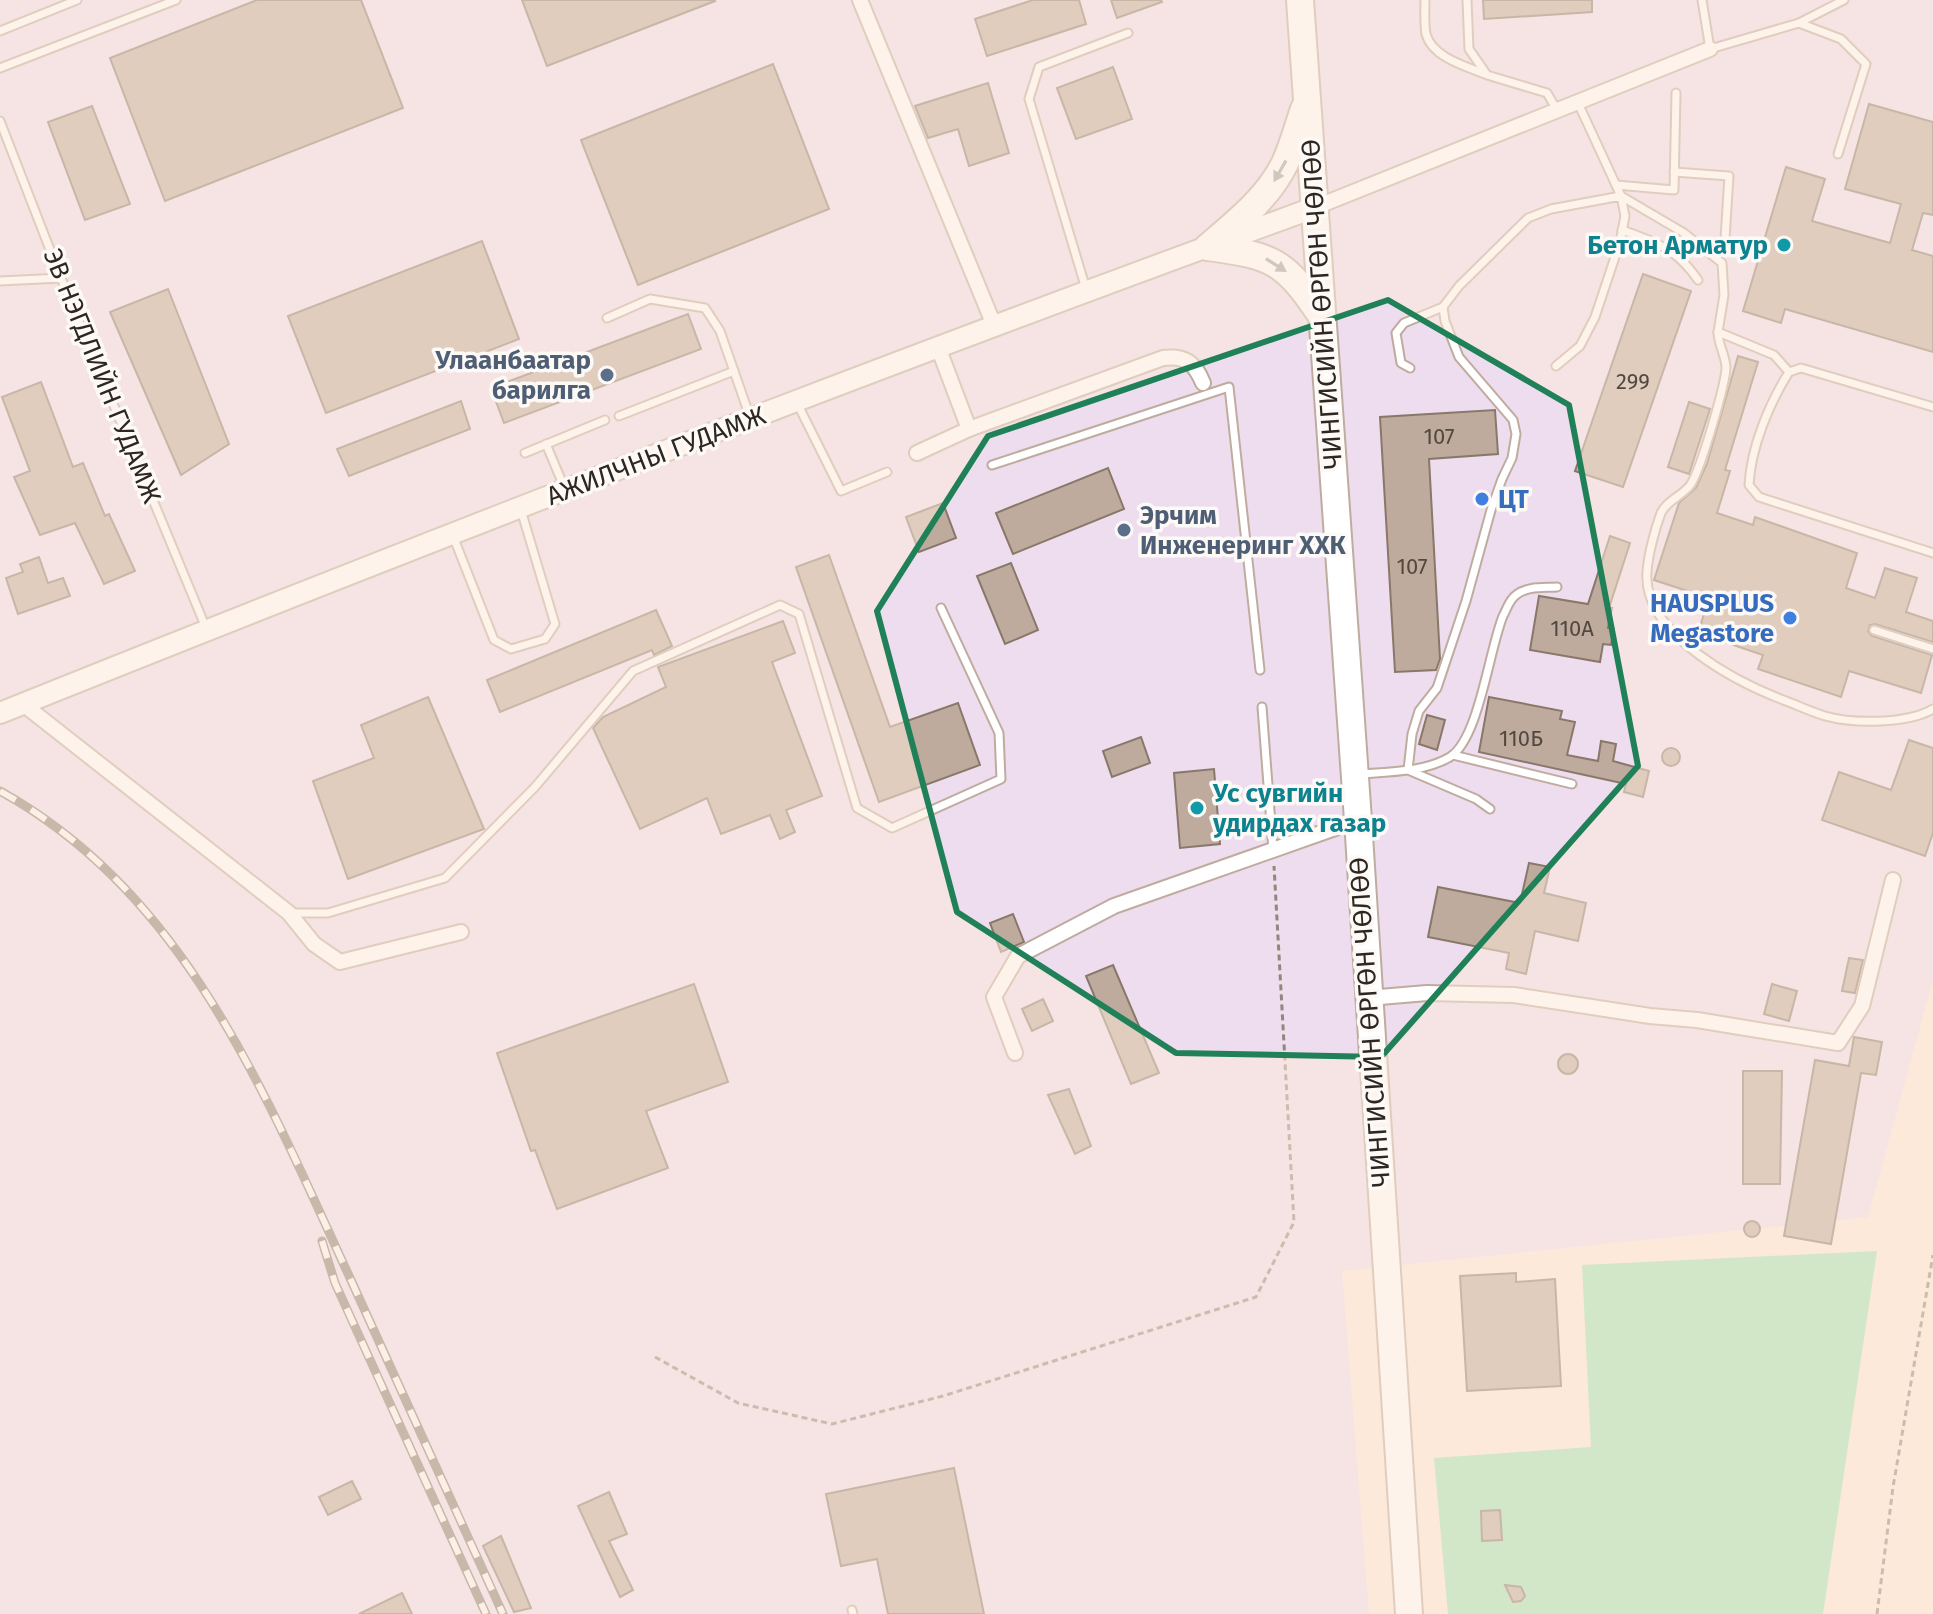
<svg xmlns="http://www.w3.org/2000/svg" width="1933" height="1614" font-family="'Fira Sans',sans-serif">
	<style>
		.industrial { fill: #edddef }
		.green { fill: #9ee4b1 }
		.building { fill: #beab9d; stroke: #89786a; stroke-width: 2 }
		.lines { fill: none; stroke-linecap: round; stroke-linejoin: round }
		.lane-casing { stroke: #bfac9e; stroke-width: 11 }
		.street-casing { stroke: #bfac9e; stroke-width: 18 }
		.secondary-casing { stroke: #bfac9e; stroke-width: 24 }
		.highway-casing { stroke: #bfac9e; stroke-width: 30 }
		.path { stroke: #93867b; stroke-width: 3; stroke-dasharray: 6 4; stroke-linecap: butt }
		.lane { stroke: #fff; stroke-width: 7 }
		.street { stroke: #fff; stroke-width: 14 }
		.secondary { stroke: #fff; stroke-width: 20 }
		.highway { stroke: #fff; stroke-width: 26 }
		.rail-casing { stroke: #887c71; stroke-width: 9 }
		.rail { stroke: #fdf9f6; stroke-width: 6; stroke-dasharray: 18; stroke-linecap: butt }
		.oneway { fill: #a19e9b }
		.marked { fill: none; stroke: #208159; stroke-width: 6; stroke-linejoin: round }
		.culture-dot { fill: #0f9aa8; stroke: #fdf9f6; stroke-width: 3 }
		.service-dot { fill: #5c6f8a; stroke: #fdf9f6; stroke-width: 3 }
		.shop-dot { fill: #3f7fe0; stroke: #fdf9f6; stroke-width: 3 }
		.labels { text-anchor: middle; dominant-baseline: central; stroke-width: 7; stroke-linejoin: round; paint-order: stroke }
		.number-label { font-size: 22px; fill: #524840 }
		.culture-label { font-size: 26px; font-weight: bold; fill: #0d838f; stroke: #fdf9f6; text-anchor: end }
		.street-label { font-size: 26px; fill: #2e2721; stroke: #fdf9f6 }
		.service-label { font-size: 26px; font-weight: bold; fill: #4e5e75; stroke: #fdf9f6; text-anchor: end }
		.shop-label { font-size: 26px; font-weight: bold; fill: #366cbe; stroke: #fdf9f6; text-anchor: start }
	</style>
	<rect width="100%" height="100%" fill="#fce9d9"/>
	<polygon class="industrial" points="0,0 1933,0 1933,980 1868,1217 1342,1271 1369,1614 0,1614"/>
	<polygon class="green" points="1877,1251 1823,1614 1448,1614 1434,1458 1591,1447 1582,1265"/>
	<g class="building">
		<polygon points="257,0 361,0 403,108 165,201 110,58"/>
		<polygon points="522,0 714,0 715,1 547,66"/>
		<polygon points="1033,0 1079,0 1086,24 987,56 975,19"/>
		<polygon points="1111,0 1161,0 1162,2 1117,18"/>
		<polygon points="1483,0 1592,0 1592,12 1484,19"/>
		<polygon points="773,64 829,209 638,285 581,140"/>
		<polygon points="1113,67 1132,119 1076,139 1057,88"/>
		<polygon points="988,83 1009,153 969,166 958,129 928,138 915,106"/>
		<polygon points="1869,104 1933,122 1933,215 1923,213 1912,250 1933,256 1933,352 1785,309 1781,323 1743,311 1786,167 1825,179 1812,221 1890,243 1901,204 1845,189"/>
		<polygon points="92,106 130,204 85,220 48,122"/>
		<polygon points="482,241 519,339 326,413 288,316"/>
		<polygon points="1643,274 1691,291 1623,487 1575,471"/>
		<polygon points="168,289 229,444 181,475 110,312"/>
		<polygon points="688,314 701,349 504,423 491,388"/>
		<polygon points="1738,356 1758,362 1725,470 1730,471 1717,513 1753,525 1755,517 1857,553 1846,588 1875,598 1885,568 1917,578 1906,612 1933,621 1933,642 1875,624 1870,625 1868,631 1872,636 1932,655 1921,693 1849,671 1841,697 1758,669 1763,655 1698,633 1709,598 1654,580 1679,503 1696,488 1707,464"/>
		<polygon points="41,382 73,467 83,463 105,516 109,514 135,571 104,584 75,523 40,535 14,477 30,471 2,397"/>
		<polygon points="461,401 470,429 349,476 337,449"/>
		<polygon points="1689,402 1710,409 1689,474 1668,467"/>
		<polygon points="1495,410 1498,454 1429,459 1440,659 1436,670 1395,672 1380,417"/>
		<polygon points="1108,468 1124,509 1013,554 996,513"/>
		<polygon points="943,503 956,538 919,552 906,517"/>
		<polygon points="1610,536 1630,543 1609,608 1612,608 1608,628 1614,629 1611,645 1603,644 1600,662 1530,650 1539,596 1588,604"/>
		<polygon points="829,555 890,727 958,703 980,765 879,802 796,567"/>
		<polygon points="39,557 48,583 63,578 70,596 18,614 6,578 23,572 20,564"/>
		<polygon points="1011,563 1038,630 1005,644 977,576"/>
		<polygon points="656,610 672,646 654,655 652,650 500,712 487,680"/>
		<polygon points="783,621 795,653 772,662 822,796 786,810 795,832 780,839 770,815 721,834 707,798 640,829 593,728 603,717 666,687 658,667"/>
		<polygon points="428,697 484,829 348,879 313,781 374,758 361,725"/>
		<polygon points="1489,697 1562,711 1560,719 1575,722 1567,755 1598,761 1601,741 1616,744 1613,761 1649,771 1643,797 1624,792 1626,784 1479,752"/>
		<polygon points="1427,715 1445,720 1437,750 1419,744"/>
		<polygon points="1141,737 1150,763 1112,777 1103,751"/>
		<polygon points="1909,740 1933,748 1933,833 1925,856 1822,820 1839,772 1891,790"/>
		<circle cx="1671" cy="757" r="9"/>
		<polygon points="1214,769 1220,844 1180,848 1174,773"/>
		<polygon points="1529,863 1550,867 1544,893 1586,903 1578,941 1535,931 1526,974 1506,969 1509,953 1428,937 1438,887 1520,903"/>
		<polygon points="1013,914 1024,942 1001,952 990,923"/>
		<polygon points="1849,958 1863,960 1855,993 1842,991"/>
		<polygon points="1113,965 1159,1073 1131,1084 1086,976"/>
		<polygon points="694,984 728,1082 646,1111 668,1168 557,1209 535,1150 531,1151 497,1053"/>
		<polygon points="1772,984 1797,991 1789,1021 1764,1014"/>
		<polygon points="1043,999 1053,1021 1032,1031 1022,1009"/>
		<polygon points="1854,1037 1882,1042 1876,1075 1861,1073 1831,1244 1784,1236 1815,1060 1849,1066"/>
		<circle cx="1568" cy="1064" r="10"/>
		<polygon points="1743,1071 1782,1071 1780,1184 1743,1184"/>
		<polygon points="1069,1089 1091,1146 1075,1154 1048,1095"/>
		<circle cx="1752" cy="1229" r="8"/>
		<polygon points="1516,1273 1516,1282 1555,1279 1561,1386 1467,1391 1460,1276"/>
		<polygon points="954,1468 984,1614 888,1614 877,1559 841,1566 826,1494"/>
		<polygon points="352,1481 361,1499 328,1515 319,1497"/>
		<polygon points="609,1492 627,1534 609,1541 633,1590 620,1597 578,1506"/>
		<polygon points="1500,1510 1502,1540 1482,1541 1481,1511"/>
		<polygon points="501,1536 531,1608 514,1612 483,1546"/>
		<polygon points="1505,1585 1521,1587 1525,1596 1521,1601 1513,1602"/>
		<polygon points="402,1593 412,1614 359,1614"/>
	</g>
	<g class="lines">
		<g class="lane-casing">
			<g id="lane">
				<path d="M1425,0C1425,10 1424,23 1426,34C1432,57 1465,66 1485,74"/>
				<polyline points="1467,0 1469,49 1487,75 1547,93 1557,110"/>
				<polyline points="1702,0 1710,49 1799,23 1844,0"/>
				<polyline points="1799,23 1841,39 1866,64 1838,154"/>
				<polyline points="0,31 77,0"/>
				<polyline points="0,68 176,0"/>
				<polyline points="1578,103 1621,196 1684,233 1722,263 1724,295 1718,332 1774,355 1789,372"/>
				<polyline points="0,121 61,278 206,628"/>
				<polyline points="1674,172 1729,176 1725,239"/>
				<polyline points="1616,185 1674,190 1676,93"/>
				<path d="M1622,230C1656,242 1677,249 1698,280"/>
				<polyline points="0,281 61,278"/>
				<polyline points="1086,289 1029,99 1039,67 1128,33"/>
				<polyline points="607,318 650,299 705,308 720,331 750,417"/>
				<path d="M1718,332C1718,345 1726,356 1726,368C1725,386 1701,468 1691,484C1684,495 1667,500 1661,513C1655,529 1648,555 1647,572C1642,634 1738,683 1786,701C1799,706 1812,712 1825,716C1854,724 1907,724 1933,709"/>
				<polyline points="1410,368 1401,363 1396,333 1404,323 1443,307"/>
				<polyline points="797,403 841,491 887,472"/>
				<path d="M1933,407L1801,368L1789,372C1769,404 1751,447 1749,485L1759,497L1933,553"/>
				<polyline points="619,416 734,371"/>
				<polyline points="546,444 565,489"/>
				<polyline points="525,453 605,420"/>
				<polyline points="992,465 1229,387 1260,670"/>
				<polyline points="453,536 494,640 511,649 545,639 555,624 521,510"/>
				<polyline points="1874,630 1933,649"/>
				<polyline points="1262,707 1273,850"/>
				<polyline points="1453,755 1572,784"/>
				<path d="M1360,774C1388,772 1425,772 1450,757C1479,739 1489,650 1503,616C1507,609 1509,600 1516,595C1527,586 1543,588 1557,587"/>
				<polyline points="1490,809 1476,799 1408,770 1412,734 1419,711 1437,688 1466,601 1491,510 1502,479 1512,458 1516,434 1513,420 1459,357 1445,321 1443,307 1459,286 1528,218 1551,209 1621,196 1625,216 1620,242 1595,317 1580,346 1556,366"/>
				<polyline points="291,913 328,913 445,878 535,787 633,671 780,605 799,614 857,808 892,828 1001,779 999,733 941,608"/>
				<polyline points="852,1610 853,1614"/>
			</g>
		</g>
		<g class="street-casing">
			<g id="street">
				<polyline points="860,0 994,325"/>
				<polyline points="1316,207 1710,49"/>
				<polyline points="938,347 969,429"/>
				<path d="M917,453L969,429L1163,358C1185,355 1195,363 1203,383"/>
				<polyline points="23,704 289,913 314,944 340,962 461,932"/>
				<polyline points="1368,998 1427,993 1514,995 1650,1016 1697,1020 1838,1043 1862,1006 1893,880"/>
				<polyline points="1015,1053 994,997 1018,956 1114,906 1358,820"/>
			</g>
		</g>
		<g class="secondary-casing">
			<path id="secondary" d="M0,713C436,538 874,368 1316,207"/>
		</g>
		<g class="highway-casing">
			<g id="highway">
				<polyline points="1300,0 1358,820 1409,1614"/>
				<path d="M1208,247C1237,222 1268,198 1285,163C1293,146 1298,126 1304,109"/>
				<path d="M1208,247C1273,256 1284,260 1321,315"/>
			</g>
		</g>
		<g class="path">
			<polyline points="655,1357 738,1403 832,1424 943,1396 1256,1297 1294,1222 1274,866"/>
			<polyline points="1877,1614 1893,1487 1933,1255"/>
		</g>
		<use href="#lane" class="lane"/>
		<use href="#street" class="street"/>
		<use href="#secondary" class="secondary"/>
		<use href="#highway" class="highway"/>
		<g class="rail-casing">
			<g id="rail">
				<path d="M0,791C186,894 265,1094 350,1278C401,1390 452,1502 503,1614"/>
				<polyline points="322,1241 335,1283 486,1614"/>
			</g>
		</g>
		<use href="#rail" class="rail"/>
	</g>
	<defs><path id="oneway-solid" d="M-6-.8H1V-3.2L6.5 0L1 3.2V.8H-6Z" transform="scale(2)"/></defs>
	<g class="oneway">
		<use href="#oneway-solid" transform="translate(1280 171) rotate(120)"/>
		<use href="#oneway-solid" transform="translate(1276 265) rotate(32)"/>
	</g>
	<path d="M0 0H1933V1614H0ZM1388,300L1569,405L1638,766L1381,1057L1176,1053L957,912L877,611L988,436Z" fill="#fce9d9" fill-opacity=".55" fill-rule="evenodd"/>
	<path class="marked" d="M1388,300L1569,405L1638,766L1381,1057L1176,1053L957,912L877,611L988,436Z"/>
	<g class="culture-dot">
		<circle cx="1784" cy="245" r="8"/>
		<circle cx="1197" cy="808" r="8"/>
	</g>
	<g class="service-dot">
		<circle cx="607" cy="375" r="8"/>
		<circle cx="1124" cy="530" r="8"/>
	</g>
	<g class="shop-dot">
		<circle cx="1482" cy="499" r="8"/>
		<circle cx="1790" cy="618" r="8"/>
	</g>
	<g class="labels">
		<g class="number-label">
			<text x="1633" y="381">299</text>
			<text x="1439" y="436">107</text>
			<text x="1412" y="566">107</text>
			<text x="1572" y="628">110А</text>
			<text x="1521" y="738">110Б</text>
		</g>
		<g class="culture-label">
			<text x="1768" y="245">Бетон Арматур</text>
			<text x="1213" y="793" text-anchor="start">Ус сувгийн<tspan x="1213" dy="30">удирдах газар</tspan></text>
		</g>
		<g class="street-label">
			<text transform="translate(1322 304) rotate(-94)">ЧИНГИСИЙН ӨРГӨН ЧӨЛӨӨ</text>
			<text transform="translate(102 376) rotate(68)">ЭВ НЭГДЛИЙН ГУДАМЖ</text>
			<text transform="translate(656 456) rotate(-21)">АЖИЛЧНЫ ГУДАМЖ</text>
			<text transform="translate(1370 1022) rotate(-94)">ЧИНГИСИЙН ӨРГӨН ЧӨЛӨӨ</text>
		</g>
		<g class="service-label">
			<text x="591" y="360">Улаанбаатар<tspan x="591" dy="30">барилга</tspan></text>
			<text x="1140" y="515" text-anchor="start">Эрчим<tspan x="1140" dy="30">Инженеринг ХХК</tspan></text>
		</g>
		<g class="shop-label">
			<text x="1498" y="499">ЦТ</text>
			<text x="1774" y="603" text-anchor="end">HAUSPLUS<tspan x="1774" dy="30">Megastore</tspan></text>
		</g>
	</g>
</svg>
